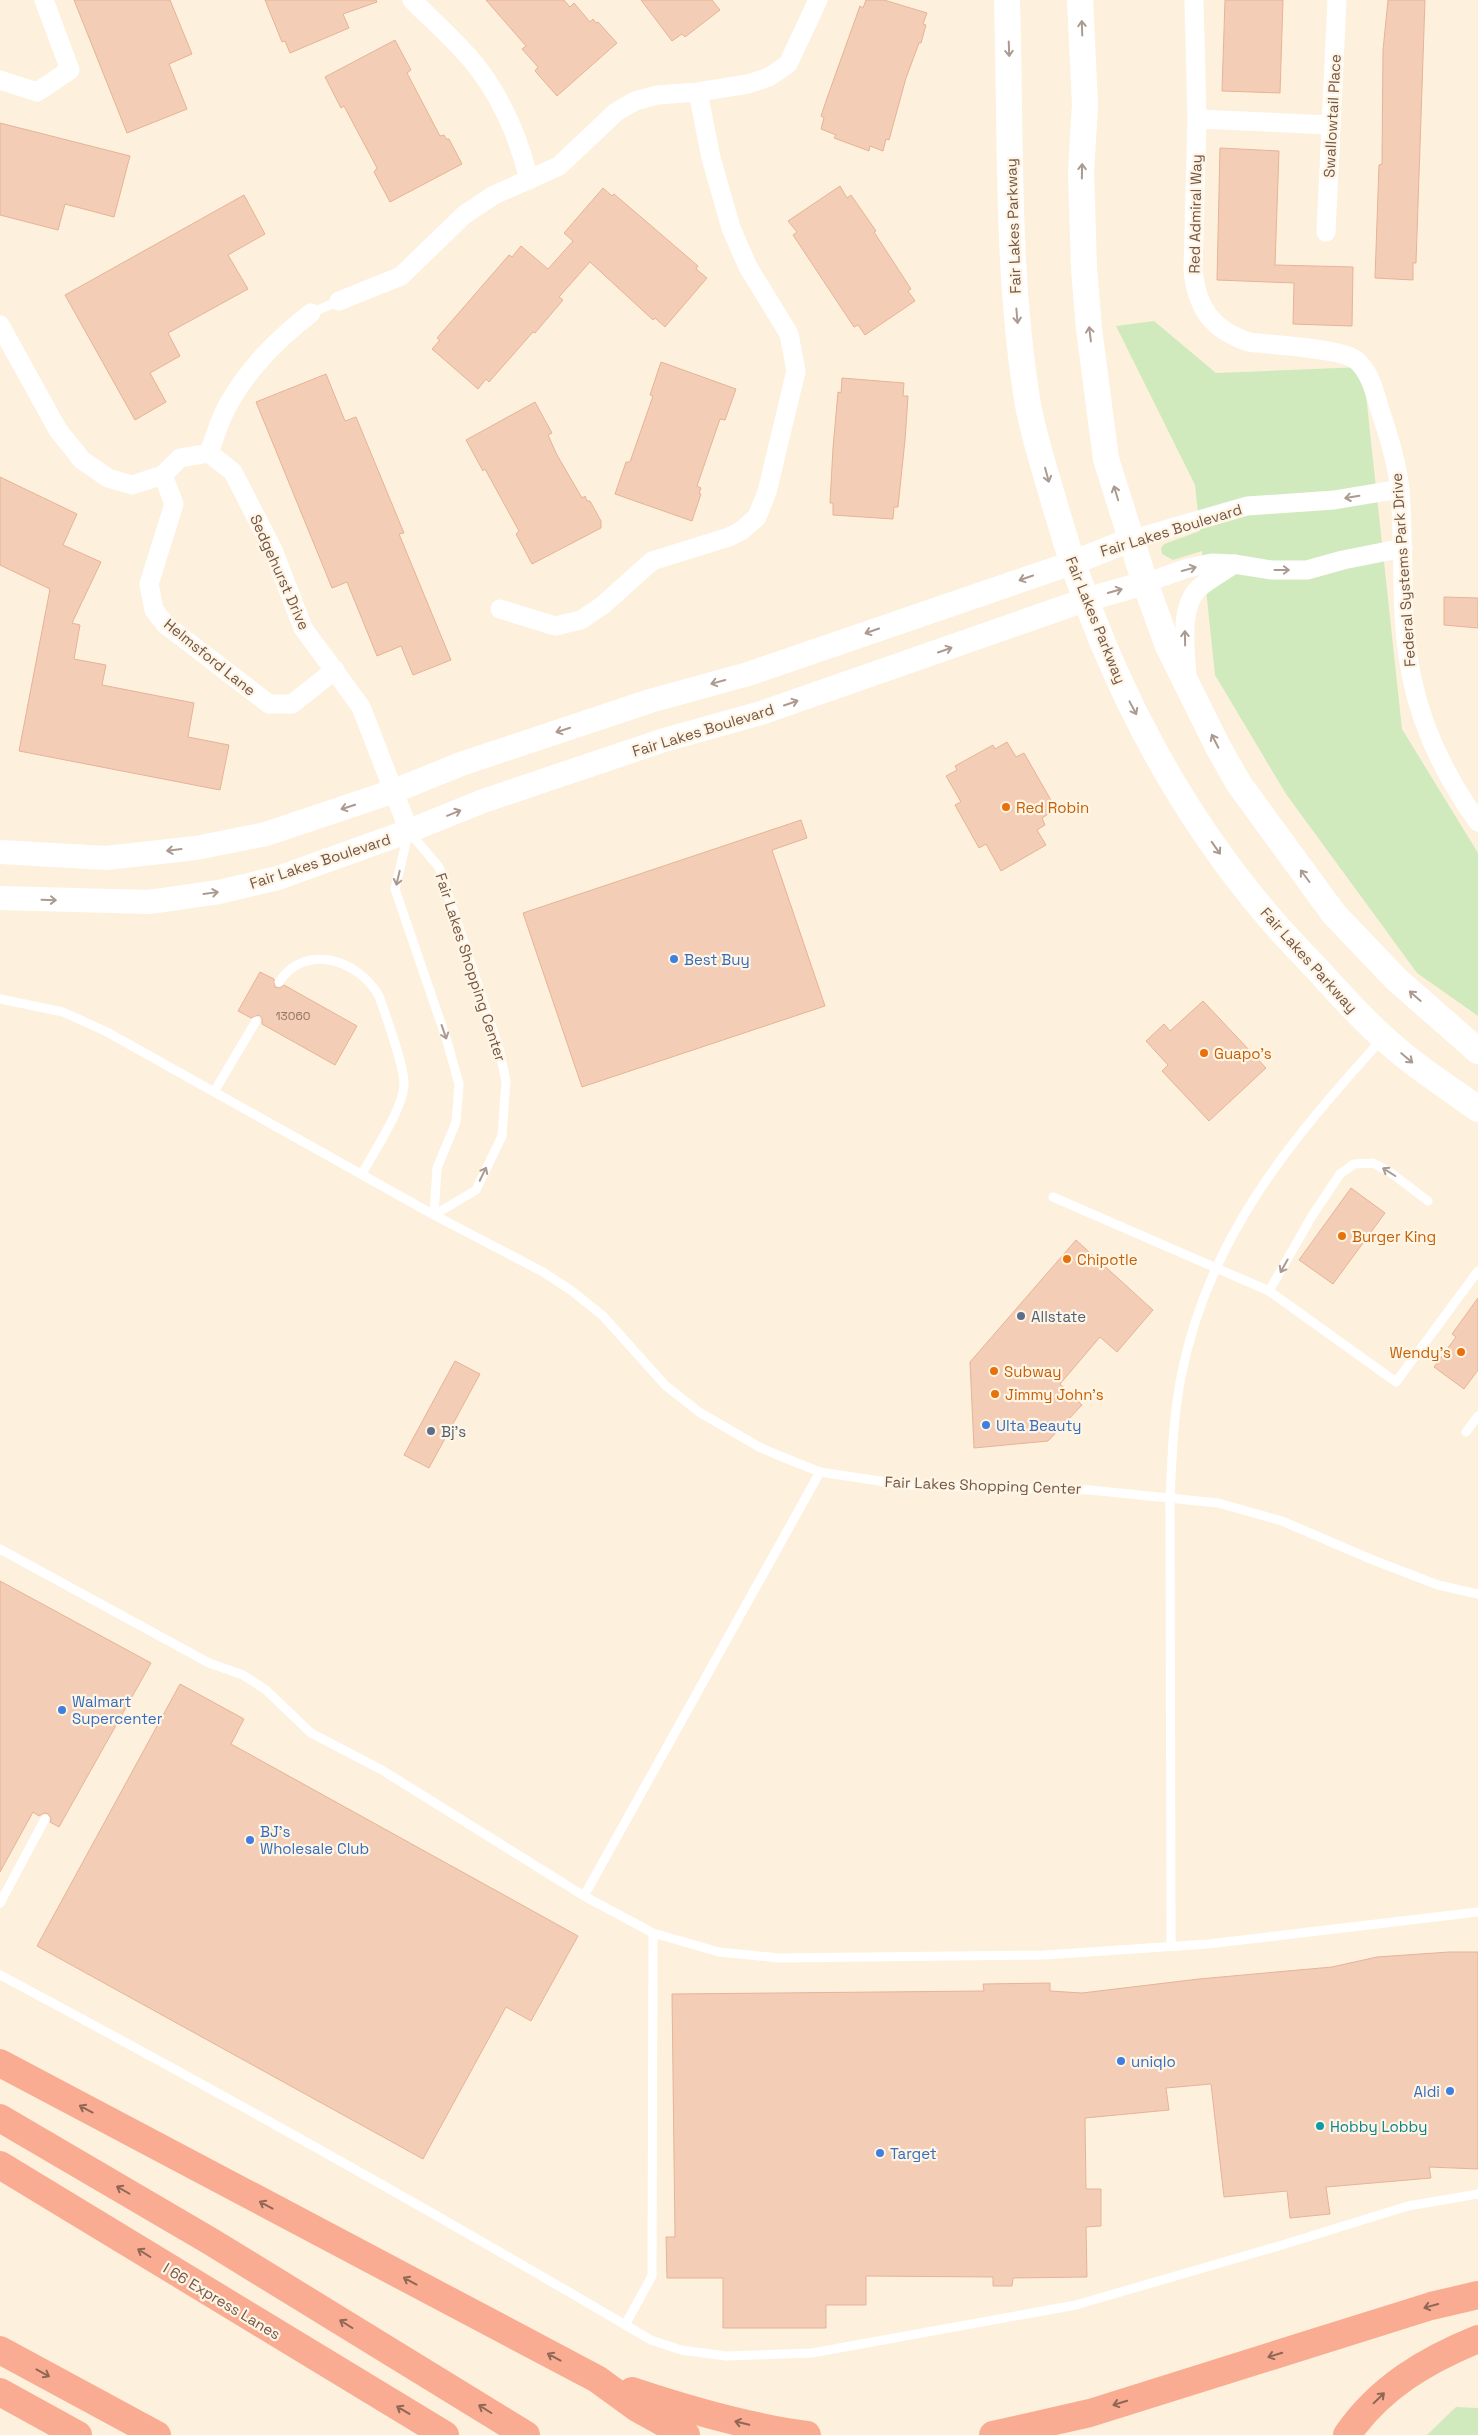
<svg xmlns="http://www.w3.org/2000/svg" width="1478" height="2435" font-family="'Space Grotesk',sans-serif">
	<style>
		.green { fill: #d0eabd }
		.building { fill: #f3cdb5; stroke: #e7b395 }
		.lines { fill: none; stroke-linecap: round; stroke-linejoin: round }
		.service { stroke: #fff; stroke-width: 9 }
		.minor { stroke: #fff; stroke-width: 19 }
		.tertiary { stroke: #fff; stroke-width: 24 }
		.secondary { stroke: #fff; stroke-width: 26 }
		.motorway { stroke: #faac92; stroke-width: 28 }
		.oneway { stroke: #ac9a90 }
		.oneway2 { stroke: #8f6755 }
		.food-dot { fill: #e8710a; stroke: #fff5e5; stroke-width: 2 }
		.shop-dot { fill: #3f7fe0; stroke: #fff5e5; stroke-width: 2 }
		.service-dot { fill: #5c6f8a; stroke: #fff5e5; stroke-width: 2 }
		.culture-dot { fill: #0f9aa8; stroke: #fff5e5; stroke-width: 2 }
		.labels { text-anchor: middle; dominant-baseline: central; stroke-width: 4.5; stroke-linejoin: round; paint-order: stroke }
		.number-label { font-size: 12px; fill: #947462 }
		.street-label { font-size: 15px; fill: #745646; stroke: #fff5e5 }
		.food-label { font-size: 15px; fill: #c56008; stroke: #fff5e5; text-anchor: start }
		.shop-label { font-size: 15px; fill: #366cbe; stroke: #fff5e5; text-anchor: start }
		.service-label { font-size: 15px; fill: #4e5e75; stroke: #fff5e5; text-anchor: start }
		.culture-label { font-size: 15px; fill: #0d838f; stroke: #fff5e5; text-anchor: start }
	</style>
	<rect width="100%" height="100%" fill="#fdf1de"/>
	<g class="green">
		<polygon points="1154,321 1216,373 1363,367 1402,729 1478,853 1478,1016 1417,973 1286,794 1215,675 1202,551 1173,560 1162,554 1161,548 1164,544 1200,531 1195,485 1116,326"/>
		<polygon points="1456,2407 1478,2408 1478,2435 1427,2435"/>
	</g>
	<g class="building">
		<polygon points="74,0 170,0 192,54 169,64 187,109 127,133"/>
		<polygon points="265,0 376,0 377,2 343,14 349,28 290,53 285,41 282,42"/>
		<polygon points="486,0 564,0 570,7 574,3 590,22 593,19 596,23 598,22 617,43 557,96 535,71 538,67 522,49 526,46"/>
		<polygon points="641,0 712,0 720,10 685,37 682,34 672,41"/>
		<polygon points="866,0 884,0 927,13 923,24 926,25 921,43 919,43 906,78 889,140 886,139 883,151 870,146 869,151 834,138 836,135 821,129 824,118 821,116 826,101 860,6 863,8"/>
		<polygon points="1225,0 1283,0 1280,93 1222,91"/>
		<polygon points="1388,0 1425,0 1416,263 1413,263 1413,280 1375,278 1379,165 1382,164 1383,50"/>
		<polygon points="395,40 411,70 407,73 440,136 444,135 446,139 449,139 462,164 390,202 374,172 377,168 344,106 341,108 325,77"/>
		<polygon points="0,123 130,156 114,217 65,204 58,230 0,215"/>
		<polygon points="1220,148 1279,151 1275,265 1353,267 1352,326 1293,324 1294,283 1217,280"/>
		<polygon points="840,186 847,198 851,195 876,231 874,232 911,289 908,291 915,301 865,335 858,325 854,327 793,235 797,232 788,221"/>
		<polygon points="603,188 612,196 614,194 655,229 698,266 696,269 707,278 665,327 655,318 653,320 590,262 559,297 563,300 535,333 533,332 489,382 486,379 478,389 432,349 440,340 437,338 509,255 512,257 521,246 548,269 573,241 564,233"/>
		<polygon points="244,195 265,234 228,255 248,289 168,333 180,356 150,373 166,402 135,420 65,295"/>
		<polygon points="661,362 736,389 725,420 720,419 697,486 701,488 699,493 701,494 692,521 615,494 626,462 630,462 653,396 650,395"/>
		<polygon points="326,374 345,421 356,417 404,533 399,534 451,660 413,675 401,646 377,656 347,582 332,588 256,402"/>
		<polygon points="842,378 904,383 903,396 908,396 905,440 898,507 894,507 893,519 833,515 833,503 830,503 833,448 838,392 841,393"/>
		<polygon points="535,402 552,433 548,435 557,455 582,498 585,496 587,501 590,501 601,521 601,528 532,564 516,534 519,531 485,469 483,471 466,440"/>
		<polygon points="0,477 77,514 63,545 101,562 72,623 80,625 74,659 106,665 102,685 194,703 188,737 229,745 220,790 19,751 50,589 0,565"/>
		<polygon points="1444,597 1478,598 1478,628 1444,625"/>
		<polygon points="1007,742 1016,757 1024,753 1056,809 1042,818 1045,825 1037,830 1046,845 1001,871 986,844 979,848 955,805 961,802 946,776 957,770 955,766 993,745 995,749"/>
		<polygon points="801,820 807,838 772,850 825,1006 582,1087 523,913"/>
		<polygon points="260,972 274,979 275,987 280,988 284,985 357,1026 335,1065 262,1024 262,1018 259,1015 251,1018 238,1011"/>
		<polygon points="1203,1001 1266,1068 1209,1121 1162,1071 1168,1065 1146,1041 1164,1024 1170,1031"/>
		<polygon points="1351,1188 1385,1213 1333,1284 1299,1260"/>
		<polygon points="1076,1240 1153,1310 1117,1352 1100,1337 1060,1384 1082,1405 1048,1441 974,1448 970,1362"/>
		<polygon points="1478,1298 1478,1370 1464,1389 1434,1367 1456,1337 1452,1334"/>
		<polygon points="455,1361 480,1374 429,1468 404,1455"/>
		<polygon points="0,1581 151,1663 59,1827 50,1822 51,1818 48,1814 44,1813 39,1816 33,1812 0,1872"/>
		<polygon points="180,1684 244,1719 231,1744 578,1936 531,2021 506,2007 423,2159 37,1946"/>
		<polygon points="1449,1952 1478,1952 1478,2169 1429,2167 1431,2178 1326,2187 1330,2214 1290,2218 1287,2191 1224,2197 1211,2084 1166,2088 1169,2110 1085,2118 1086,2189 1101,2189 1101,2226 1086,2227 1087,2277 1013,2278 1012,2286 993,2286 993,2277 866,2276 866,2305 826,2305 826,2328 723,2328 723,2278 667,2278 666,2237 675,2237 672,1994 984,1991 983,1984 1050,1983 1050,1991 1082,1993 1199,1979 1332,1967 1377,1957"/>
	</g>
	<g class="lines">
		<g class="service">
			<polyline points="311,313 339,301"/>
			<polyline points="410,833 439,867 499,1049 506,1081 502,1136 476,1190 434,1215"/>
			<polyline points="408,834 395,889 447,1041 459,1084 456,1122 437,1168 434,1215"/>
			<path d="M279,982C305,942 359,960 379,996C386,1017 404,1064 404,1084C404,1107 373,1153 362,1174"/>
			<polyline points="0,999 63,1012 107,1032 434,1215 543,1272 572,1291 603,1316 665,1385 699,1412 761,1448 780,1456 820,1472 906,1485 1090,1490 1218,1503 1282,1521 1373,1560 1438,1585 1478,1594"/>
			<polyline points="214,1092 256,1021"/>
			<polyline points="1053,1197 1269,1291 1396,1382 1478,1271"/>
			<polyline points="1269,1291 1312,1216 1340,1174 1354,1164 1373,1163 1390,1172 1428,1201"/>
			<polyline points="1466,1432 1478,1416"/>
			<polyline points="0,1549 209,1663 243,1675 266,1690 311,1733 382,1770 584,1896 653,1933 719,1952 780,1958 1045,1955 1208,1944 1478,1912"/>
			<polyline points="584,1896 820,1472"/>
			<polyline points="0,1903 45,1819"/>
			<path d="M1171,1944L1170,1498C1172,1458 1173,1418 1181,1377C1208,1238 1289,1142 1382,1039"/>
			<path d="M0,1975C220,2092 437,2214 651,2340L681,2350L726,2356L812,2353L1076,2305L1282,2245L1408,2206L1478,2194"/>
			<polyline points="625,2325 652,2276 653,1933"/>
		</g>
		<g class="minor">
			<path d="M412,0C433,21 456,41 474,63C502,98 519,138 529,180"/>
			<path d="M1194,0L1197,119L1193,271C1197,308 1212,330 1249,342C1271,345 1341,348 1356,360C1370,372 1374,390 1379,407C1388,434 1397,462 1400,491C1405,553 1399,618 1412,679C1423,731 1447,779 1478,822"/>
			<polyline points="0,80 37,92 70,70 44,0"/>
			<polyline points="1197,119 1331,125"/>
			<polyline points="1326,232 1337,0"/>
			<polyline points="339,301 401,276 464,215 494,195 559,166 616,112 635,101 657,95 698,92 748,84 769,77 788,64 818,0"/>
			<path d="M0,325L58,430L82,460L108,478L132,485L163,475L180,458L209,453C215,437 220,418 229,403C250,366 278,339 311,313"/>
			<polyline points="209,453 233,472 273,550 303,628 361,707 409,831"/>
			<polyline points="163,475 174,504 149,584 154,610 166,625 269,704 292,704 335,670"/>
			<polyline points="1130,540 1247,506 1334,500 1400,489"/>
			<polyline points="1145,583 1188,568 1212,563 1234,564 1272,570 1307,570 1343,560 1403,548"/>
			<polyline points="500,609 555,626 581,620 603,605 652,561 729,537 741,531 757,517 767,492 796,371 789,334 748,267 731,228 711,158 698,92"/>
			<path d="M1187,678C1186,653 1178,607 1199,588C1209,579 1223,572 1234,564"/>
		</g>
		<g class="tertiary">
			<polyline points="0,852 106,858 196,848 266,834 394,791 461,764 650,701 748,674 1072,563 1130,540"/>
			<polyline points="0,898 149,902 219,892 278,878 409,831 483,801 664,740 761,713 1085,600 1145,583"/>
		</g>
		<g class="secondary">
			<path d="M1007,0C1011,133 1006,267 1027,399C1033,436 1046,473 1056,509C1099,657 1168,799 1269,917C1284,935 1300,951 1316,968C1346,1001 1376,1034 1411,1061C1433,1078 1456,1093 1478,1109"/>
			<polyline points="1080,0 1085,104 1081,172 1084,268 1089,329 1106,459 1145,583 1168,646 1218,747 1239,784 1334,914 1396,979 1478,1051"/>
		</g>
		<g class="motorway">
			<polyline points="0,2063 597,2379 637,2408 686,2435"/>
			<polyline points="0,2118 210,2241 526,2435"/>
			<polyline points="0,2165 445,2435"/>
			<polyline points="0,2350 157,2435"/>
			<path d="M632,2391C689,2410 747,2427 807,2435"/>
			<polyline points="0,2392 78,2435"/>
			<polyline points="993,2435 1090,2413 1431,2306 1478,2295"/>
			<path d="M1347,2435C1379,2388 1426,2360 1478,2339"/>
		</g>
	</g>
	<defs><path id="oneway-shaft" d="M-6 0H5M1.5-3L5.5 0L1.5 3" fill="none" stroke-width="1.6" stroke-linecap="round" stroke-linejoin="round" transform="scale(1.25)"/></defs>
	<g class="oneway">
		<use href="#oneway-shaft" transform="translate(1082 28) rotate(-92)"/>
		<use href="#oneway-shaft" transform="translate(1009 49) rotate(88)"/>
		<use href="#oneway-shaft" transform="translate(1082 171) rotate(-89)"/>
		<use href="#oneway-shaft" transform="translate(1017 316) rotate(85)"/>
		<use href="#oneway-shaft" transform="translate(1090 334) rotate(-97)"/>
		<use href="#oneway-shaft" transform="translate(1047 475) rotate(75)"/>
		<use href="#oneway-shaft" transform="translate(1116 493) rotate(-107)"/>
		<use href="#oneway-shaft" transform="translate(1352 497) rotate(171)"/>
		<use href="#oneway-shaft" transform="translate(1189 569) rotate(-15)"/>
		<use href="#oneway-shaft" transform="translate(1282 570)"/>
		<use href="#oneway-shaft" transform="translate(1026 578) rotate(161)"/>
		<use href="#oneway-shaft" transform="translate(1115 591) rotate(-16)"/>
		<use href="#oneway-shaft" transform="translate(872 631) rotate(161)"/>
		<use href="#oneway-shaft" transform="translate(1185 638) rotate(-91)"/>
		<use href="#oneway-shaft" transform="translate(945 650) rotate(-19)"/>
		<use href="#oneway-shaft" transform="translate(718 682) rotate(165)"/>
		<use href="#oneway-shaft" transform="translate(791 703) rotate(-19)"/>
		<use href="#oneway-shaft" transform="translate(1133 708) rotate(62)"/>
		<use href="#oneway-shaft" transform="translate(563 730) rotate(162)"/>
		<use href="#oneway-shaft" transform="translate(1215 741) rotate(-117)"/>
		<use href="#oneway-shaft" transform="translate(348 807) rotate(162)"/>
		<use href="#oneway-shaft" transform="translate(454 813) rotate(-22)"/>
		<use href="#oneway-shaft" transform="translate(1216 848) rotate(55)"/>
		<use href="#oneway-shaft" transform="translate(174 850) rotate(173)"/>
		<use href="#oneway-shaft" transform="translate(1305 876) rotate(-127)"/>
		<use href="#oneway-shaft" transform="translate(398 878) rotate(103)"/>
		<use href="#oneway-shaft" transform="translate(211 893) rotate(-8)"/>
		<use href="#oneway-shaft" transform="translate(49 900) rotate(2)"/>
		<use href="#oneway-shaft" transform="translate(1415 996) rotate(-139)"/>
		<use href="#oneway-shaft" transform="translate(444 1032) rotate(71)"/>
		<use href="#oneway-shaft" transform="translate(1407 1058) rotate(40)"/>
		<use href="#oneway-shaft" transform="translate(1389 1172) rotate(-148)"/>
		<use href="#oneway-shaft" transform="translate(483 1174) rotate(-64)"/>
		<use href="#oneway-shaft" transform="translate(1284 1266) rotate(119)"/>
	</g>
	<g class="oneway2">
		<use href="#oneway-shaft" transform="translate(86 2109) rotate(-152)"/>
		<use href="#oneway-shaft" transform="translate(123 2190) rotate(-150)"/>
		<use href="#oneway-shaft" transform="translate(266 2205) rotate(-152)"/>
		<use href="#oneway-shaft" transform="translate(144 2253) rotate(-148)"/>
		<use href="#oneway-shaft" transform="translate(410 2281) rotate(-152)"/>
		<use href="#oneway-shaft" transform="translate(1431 2306) rotate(165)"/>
		<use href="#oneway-shaft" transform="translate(346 2324) rotate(-148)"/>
		<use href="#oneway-shaft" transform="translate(1275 2355) rotate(163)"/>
		<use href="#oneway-shaft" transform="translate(554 2357) rotate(-152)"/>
		<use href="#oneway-shaft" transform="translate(43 2373) rotate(29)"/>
		<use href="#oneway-shaft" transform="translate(1379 2398) rotate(-44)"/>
		<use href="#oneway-shaft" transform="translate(1120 2403) rotate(163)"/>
		<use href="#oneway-shaft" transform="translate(485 2409) rotate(-148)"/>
		<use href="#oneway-shaft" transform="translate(403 2410) rotate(-149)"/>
		<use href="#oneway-shaft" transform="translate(742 2423) rotate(-167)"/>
	</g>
	<g class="food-dot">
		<circle cx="1006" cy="807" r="5"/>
		<circle cx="1204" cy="1053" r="5"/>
		<circle cx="1342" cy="1236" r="5"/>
		<circle cx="1067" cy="1259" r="5"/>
		<circle cx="1461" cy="1352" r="5"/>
		<circle cx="994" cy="1371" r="5"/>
		<circle cx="995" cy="1394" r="5"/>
	</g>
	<g class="shop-dot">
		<circle cx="674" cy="959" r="5"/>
		<circle cx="986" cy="1425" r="5"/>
		<circle cx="62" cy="1710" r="5"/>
		<circle cx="250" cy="1840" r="5"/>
		<circle cx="1121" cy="2061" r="5"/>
		<circle cx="1450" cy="2091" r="5"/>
		<circle cx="880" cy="2153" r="5"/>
	</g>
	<g class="service-dot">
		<circle cx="1021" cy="1316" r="5"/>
		<circle cx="431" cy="1431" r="5"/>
	</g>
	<circle class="culture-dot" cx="1320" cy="2126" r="5"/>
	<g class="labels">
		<g class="number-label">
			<text x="293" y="1016">13060</text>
		</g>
		<g class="street-label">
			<text transform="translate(1332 116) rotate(-87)">Swallowtail Place</text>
			<text transform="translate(1195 214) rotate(-89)">Red Admiral Way</text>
			<text transform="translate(1013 226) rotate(-92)">Fair Lakes Parkway</text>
			<text transform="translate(1171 530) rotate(-17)">Fair Lakes Boulevard</text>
			<text transform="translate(1403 570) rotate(-94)">Federal Systems Park Drive</text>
			<text transform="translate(280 572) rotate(66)">Sedgehurst Drive</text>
			<text transform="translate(1096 620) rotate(68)">Fair Lakes Parkway</text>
			<text transform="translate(210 657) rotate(39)">Helmsford Lane</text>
			<text transform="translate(703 730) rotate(-17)">Fair Lakes Boulevard</text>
			<text transform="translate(320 861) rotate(-18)">Fair Lakes Boulevard</text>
			<text transform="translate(1309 960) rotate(48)">Fair Lakes Parkway</text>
			<text transform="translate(471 967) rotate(72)">Fair Lakes Shopping Center</text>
			<text transform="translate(983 1485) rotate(2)">Fair Lakes Shopping Center</text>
			<text transform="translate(222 2301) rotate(31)">I 66 Express Lanes</text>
		</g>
		<g class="food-label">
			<text x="1016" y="807">Red Robin</text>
			<text x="1214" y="1053">Guapo's</text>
			<text x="1352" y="1236">Burger King</text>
			<text x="1077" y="1259">Chipotle</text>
			<text x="1451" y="1352" text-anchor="end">Wendy's</text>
			<text x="1004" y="1371">Subway</text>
			<text x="1005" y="1394">Jimmy John's</text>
		</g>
		<g class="shop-label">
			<text x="684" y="959">Best Buy</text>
			<text x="996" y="1425">Ulta Beauty</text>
			<text x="72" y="1701">Walmart<tspan x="72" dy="17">Supercenter</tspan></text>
			<text x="260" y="1831">BJ's<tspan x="260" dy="17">Wholesale Club</tspan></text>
			<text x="1131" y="2061">uniqlo</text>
			<text x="1440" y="2091" text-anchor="end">Aldi</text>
			<text x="890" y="2153">Target</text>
		</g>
		<g class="service-label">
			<text x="1031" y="1316">Allstate</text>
			<text x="441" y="1431">Bj's</text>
		</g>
		<g class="culture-label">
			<text x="1330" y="2126">Hobby Lobby</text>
		</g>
	</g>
</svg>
